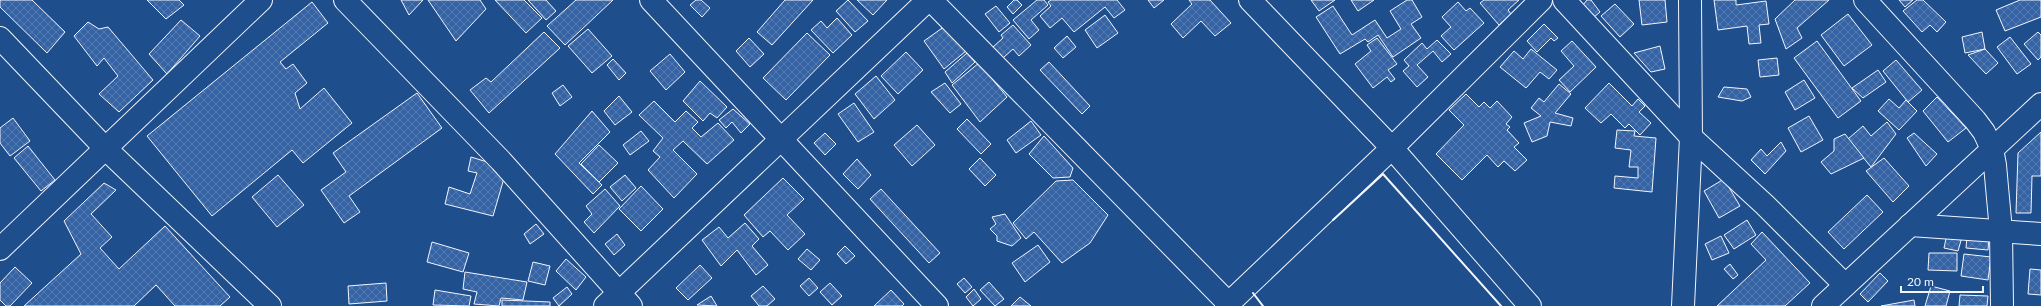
<svg xmlns="http://www.w3.org/2000/svg" width="2041" height="306" font-family="Lato,sans-serif">
	<style>
		.building { fill: url(#building-cross-hatch); stroke: #f2f6ff }
		.lines { fill: none; stroke-linecap: round; stroke-linejoin: round }
		.minor-casing { stroke: #f2f6ff; stroke-width: 24 }
		.tertiary-casing { stroke: #f2f6ff; stroke-width: 24 }
		.minor { stroke: #1f4e8c; stroke-width: 22 }
		.tertiary { stroke: #1f4e8c; stroke-width: 22 }
		.wall { stroke: #f2f6ff; stroke-width: 2 }
	</style>
	<defs>
		<pattern id="building-cross-hatch" width="8" height="8" patternUnits="userSpaceOnUse"><rect width="8" height="8" fill="#3563a3"/><path d="M0 0l8 8M0 8l8-8" fill="none" stroke="#537ab1"/></pattern>
	</defs>
	<rect width="100%" height="100%" fill="#1f4e8c"/>
	<g class="building">
		<polygon points="0,0 32,0 65,32 47,53 0,7"/>
		<polygon points="147,0 179,0 184,5 166,19"/>
		<polygon points="401,0 423,0 409,15"/>
		<polygon points="428,0 480,0 486,9 456,41"/>
		<polygon points="495,0 524,0 542,18 526,33"/>
		<polygon points="528,0 546,0 556,11 546,20"/>
		<polygon points="576,0 613,0 565,45 547,26"/>
		<polygon points="696,0 701,0 710,8 702,17 690,5"/>
		<polygon points="785,0 813,0 772,45 757,32"/>
		<polygon points="848,0 868,21 855,32 836,11"/>
		<polygon points="857,0 887,0 873,15"/>
		<polygon points="1014,0 1017,0 1022,5 1013,14 1007,7"/>
		<polygon points="1037,0 1044,0 1048,5 1031,20 1039,30 1029,39 1013,20"/>
		<polygon points="1051,0 1117,0 1125,10 1114,18 1105,7 1074,32 1062,18 1050,28 1040,16 1051,6 1048,2"/>
		<polygon points="1148,0 1164,0 1154,8"/>
		<polygon points="1189,0 1210,0 1231,23 1215,36 1201,21 1183,38 1171,24 1192,4"/>
		<polygon points="1311,0 1335,0 1319,11"/>
		<polygon points="1351,0 1374,0 1358,11"/>
		<polygon points="1407,0 1412,0 1422,17 1411,24 1421,38 1393,57 1378,35 1368,42 1365,39 1340,54 1316,17 1333,6 1352,35 1375,20 1387,38 1401,29 1390,11"/>
		<polygon points="1484,0 1519,0 1508,10 1511,14 1499,25 1480,3"/>
		<polygon points="1587,0 1591,0 1600,12 1594,17 1583,5"/>
		<polygon points="1639,0 1665,0 1667,22 1642,25"/>
		<polygon points="1714,0 1736,0 1736,5 1766,1 1769,24 1759,25 1761,43 1749,44 1747,26 1718,30"/>
		<polygon points="1795,0 1829,0 1797,28 1802,38 1786,49 1775,19"/>
		<polygon points="1899,0 1913,0 1905,7"/>
		<polygon points="1917,0 1923,0 1946,22 1937,32 1930,25 1922,32 1903,11"/>
		<polygon points="2020,0 2041,0 2041,17 2005,31 1996,10"/>
		<polygon points="312,2 328,23 280,62 286,69 293,64 307,83 295,93 300,109 324,88 352,123 303,163 292,150 212,216 147,136"/>
		<polygon points="1458,2 1466,11 1470,8 1484,23 1454,50 1441,36 1451,27 1442,17"/>
		<polygon points="1615,4 1634,24 1620,37 1601,16"/>
		<polygon points="996,6 1010,23 999,32 985,14"/>
		<polygon points="1848,14 1872,45 1844,66 1821,35"/>
		<polygon points="1105,15 1118,33 1097,48 1085,30"/>
		<polygon points="837,18 852,35 833,53 811,30 821,21 827,28"/>
		<polygon points="181,20 200,36 167,74 149,54"/>
		<polygon points="88,22 99,29 108,27 153,80 119,112 99,94 118,76 104,58 97,66 74,36"/>
		<polygon points="1544,24 1558,38 1554,41 1551,38 1537,52 1527,41"/>
		<polygon points="1013,25 1031,45 1019,56 1013,49 1003,58 993,47 1003,38 1001,35"/>
		<polygon points="945,26 966,51 944,69 924,41"/>
		<polygon points="588,29 612,56 592,73 568,46"/>
		<polygon points="544,32 560,48 489,113 470,90 486,78 491,82"/>
		<polygon points="1982,32 1985,49 1965,53 1962,37"/>
		<polygon points="2038,32 2041,35 2041,57 2038,60 2024,44"/>
		<polygon points="807,33 830,55 786,100 763,78"/>
		<polygon points="1067,36 1076,47 1063,58 1054,48"/>
		<polygon points="2010,37 2031,64 2017,74 1997,47"/>
		<polygon points="749,38 764,54 750,67 736,51"/>
		<polygon points="1377,38 1397,64 1388,70 1395,79 1391,82 1387,77 1373,88 1355,64 1371,51 1367,45"/>
		<polygon points="1437,40 1451,54 1442,62 1433,51 1417,65 1428,77 1417,87 1403,71 1409,66 1404,60 1422,43 1427,49"/>
		<polygon points="1572,41 1596,67 1570,92 1559,80 1574,66 1561,51"/>
		<polygon points="1817,41 1861,101 1838,118 1794,58"/>
		<polygon points="1660,46 1665,69 1651,72 1634,53"/>
		<polygon points="1531,49 1557,70 1549,79 1540,72 1526,88 1500,67 1514,51 1523,59"/>
		<polygon points="1985,49 1998,63 1986,74 1968,55"/>
		<polygon points="906,52 923,70 898,94 881,76"/>
		<polygon points="967,53 975,62 952,83 945,72"/>
		<polygon points="670,54 685,72 666,90 650,71"/>
		<polygon points="1777,58 1779,75 1760,77 1758,60"/>
		<polygon points="613,59 626,73 619,80 607,65"/>
		<polygon points="1896,60 1922,90 1908,102 1883,71"/>
		<polygon points="1049,62 1090,106 1082,114 1040,70"/>
		<polygon points="979,63 1007,97 980,122 952,85"/>
		<polygon points="1878,70 1886,82 1863,98 1852,88"/>
		<polygon points="876,76 895,100 874,119 855,94"/>
		<polygon points="1804,80 1815,98 1795,110 1785,92"/>
		<polygon points="700,81 727,107 717,118 710,113 703,121 683,101"/>
		<polygon points="945,83 961,104 950,113 931,92"/>
		<polygon points="1609,83 1632,106 1638,99 1645,106 1639,112 1651,123 1640,135 1629,124 1625,128 1611,114 1601,123 1585,108"/>
		<polygon points="1559,84 1571,94 1555,113 1573,118 1571,126 1550,122 1547,136 1532,142 1524,123 1541,116 1531,108 1539,98 1544,102"/>
		<polygon points="563,85 572,97 560,106 552,93"/>
		<polygon points="1724,87 1747,89 1751,97 1742,101 1718,97"/>
		<polygon points="417,93 442,128 349,196 360,212 344,223 321,190 346,172 333,153"/>
		<polygon points="1466,94 1479,107 1484,102 1490,108 1497,101 1512,117 1506,124 1510,127 1507,130 1519,143 1514,147 1527,160 1515,171 1504,161 1498,167 1487,155 1462,180 1436,154 1464,125 1449,110"/>
		<polygon points="619,96 632,112 615,125 604,111"/>
		<polygon points="1937,97 1966,128 1948,142 1923,111"/>
		<polygon points="1889,99 1899,108 1906,100 1917,111 1899,130 1878,111"/>
		<polygon points="654,101 675,122 686,111 698,122 692,128 701,137 718,123 734,140 707,164 683,141 673,150 697,174 674,198 648,170 660,157 653,151 663,138 639,115"/>
		<polygon points="854,103 874,132 858,142 838,114"/>
		<polygon points="733,109 750,124 741,133 732,122 726,128 719,120"/>
		<polygon points="592,111 610,132 579,163 602,185 593,194 555,154"/>
		<polygon points="1809,116 1823,140 1801,152 1788,128"/>
		<polygon points="13,118 30,141 10,156 0,143 0,128"/>
		<polygon points="967,119 991,144 981,154 957,129"/>
		<polygon points="1031,121 1041,135 1016,153 1007,140"/>
		<polygon points="1887,122 1896,134 1871,167 1848,139 1863,126 1871,136"/>
		<polygon points="917,125 935,145 912,166 894,145"/>
		<polygon points="1617,130 1635,131 1634,136 1656,138 1652,192 1614,188 1615,176 1638,178 1638,167 1629,167 1631,150 1615,148"/>
		<polygon points="641,131 649,141 630,155 623,145"/>
		<polygon points="2041,132 2041,176 2032,176 2031,213 2016,213 2018,153"/>
		<polygon points="825,133 836,144 825,155 814,143"/>
		<polygon points="1914,133 1937,154 1926,166 1907,138"/>
		<polygon points="1845,134 1864,158 1831,174 1821,162 1834,151 1834,139"/>
		<polygon points="1044,136 1073,168 1070,177 1053,178 1029,154"/>
		<polygon points="1781,142 1786,151 1765,174 1751,160 1761,149 1767,156"/>
		<polygon points="599,145 618,163 599,182 581,164"/>
		<polygon points="28,146 55,180 41,191 14,158"/>
		<polygon points="471,157 507,168 493,216 445,204 449,187 470,194 477,173 468,171"/>
		<polygon points="980,158 996,175 985,186 969,169"/>
		<polygon points="1884,158 1909,186 1893,202 1866,171"/>
		<polygon points="857,159 871,175 858,189 843,174"/>
		<polygon points="278,175 304,205 277,227 252,197"/>
		<polygon points="625,175 636,188 622,201 610,187"/>
		<polygon points="783,178 804,199 787,215 805,234 788,250 770,231 763,237 744,215"/>
		<polygon points="1724,179 1740,206 1719,218 1704,191"/>
		<polygon points="1073,180 1108,215 1090,243 1062,263 1034,232 1026,239 1013,223 1056,181"/>
		<polygon points="104,183 116,190 91,214 112,237 100,248 119,269 165,226 230,297 220,306 175,306 156,285 134,306 24,306 81,254 64,221"/>
		<polygon points="641,186 663,209 641,231 619,209"/>
		<polygon points="605,189 620,206 594,233 584,222 592,214 586,206"/>
		<polygon points="881,189 940,253 929,263 870,199"/>
		<polygon points="1867,195 1883,212 1844,249 1828,232"/>
		<polygon points="1005,214 1021,238 1012,246 997,241 997,236 990,229 996,224 992,217"/>
		<polygon points="1747,220 1756,235 1734,249 1724,235"/>
		<polygon points="745,223 759,239 752,246 768,265 756,275 737,250 721,266 702,240 719,227 728,238"/>
		<polygon points="536,224 544,234 530,244 524,234"/>
		<polygon points="1762,232 1810,283 1785,306 1717,306 1766,260 1751,244"/>
		<polygon points="617,234 625,245 614,255 605,244"/>
		<polygon points="1947,234 1962,237 1958,251 1944,248"/>
		<polygon points="1721,236 1729,253 1712,260 1705,244"/>
		<polygon points="1967,236 1989,238 1988,250 1966,248"/>
		<polygon points="432,242 469,253 463,272 427,262"/>
		<polygon points="1038,245 1050,262 1025,282 1012,263"/>
		<polygon points="845,246 855,256 846,264 837,254"/>
		<polygon points="807,249 820,260 811,270 798,259"/>
		<polygon points="1929,253 1957,253 1957,271 1928,270"/>
		<polygon points="1964,254 1991,257 1988,280 1961,276"/>
		<polygon points="566,259 586,277 576,290 556,271"/>
		<polygon points="533,262 550,266 545,285 528,281"/>
		<polygon points="1730,264 1738,275 1733,279 1724,269"/>
		<polygon points="700,265 712,278 688,300 676,288"/>
		<polygon points="15,267 32,283 10,306 6,306 0,300 0,283"/>
		<polygon points="2030,269 2041,270 2041,295 2028,294"/>
		<polygon points="465,272 527,282 523,300 501,298 499,306 474,304 477,292 463,289"/>
		<polygon points="1880,273 1888,281 1868,302 1860,294"/>
		<polygon points="809,278 818,288 809,296 800,286"/>
		<polygon points="964,278 972,287 965,293 957,284"/>
		<polygon points="989,282 1004,299 995,306 980,290"/>
		<polygon points="386,283 387,301 349,304 348,286"/>
		<polygon points="830,283 842,296 832,305 820,292"/>
		<polygon points="763,286 775,299 767,306 759,306 751,296"/>
		<polygon points="1931,286 1950,291 1946,306 1925,306"/>
		<polygon points="567,287 572,294 559,306 553,298"/>
		<polygon points="974,289 981,299 973,306 966,297"/>
		<polygon points="435,290 471,296 469,306 433,305"/>
		<polygon points="891,290 904,304 902,306 874,306"/>
		<polygon points="1960,295 1988,296 1987,306 1959,306"/>
		<polygon points="711,296 717,306 697,305"/>
		<polygon points="1020,297 1031,306 1011,306"/>
		<polygon points="502,300 550,302 550,306 502,306"/>
		<polygon points="1914,300 1915,306 1881,306"/>
	</g>
	<g class="lines">
		<g class="minor-casing">
			<g id="minor">
				<polyline points="345,0 501,161 631,306"/>
				<polyline points="651,0 937,306"/>
				<polyline points="931,0 1231,306"/>
				<polyline points="1250,0 1392,148 1530,306"/>
				<polyline points="1564,0 1691,137 1765,205 1845,285"/>
				<polyline points="1865,0 1975,120 1984,132 1992,149 1995,165 2001,231 2002,306"/>
				<polyline points="0,38 105,148 270,306"/>
				<polyline points="1910,225 2041,234"/>
				<polyline points="0,249 261,0"/>
				<polyline points="605,306 928,0"/>
				<polyline points="1226,306 1392,148 1541,0"/>
				<polyline points="1683,306 1691,137 1690,0"/>
			</g>
		</g>
		<g class="tertiary-casing">
			<polyline id="tertiary" points="1823,306 2041,104"/>
		</g>
		<use href="#minor" class="minor"/>
		<use href="#tertiary" class="tertiary"/>
		<g class="wall">
			<polyline points="1333,220 1383,174 1501,306"/>
			<polyline points="1253,293 1263,306"/>
		</g>
	</g>
	<path d="M1901 286v6h82v-6" fill="none" stroke="#f2f6ff" stroke-width="2"/>
	<text x="1907" y="286" font-size="12" fill="#f2f6ff" stroke="#1f4e8c" stroke-width="3" paint-order="stroke">20 m</text>
</svg>
